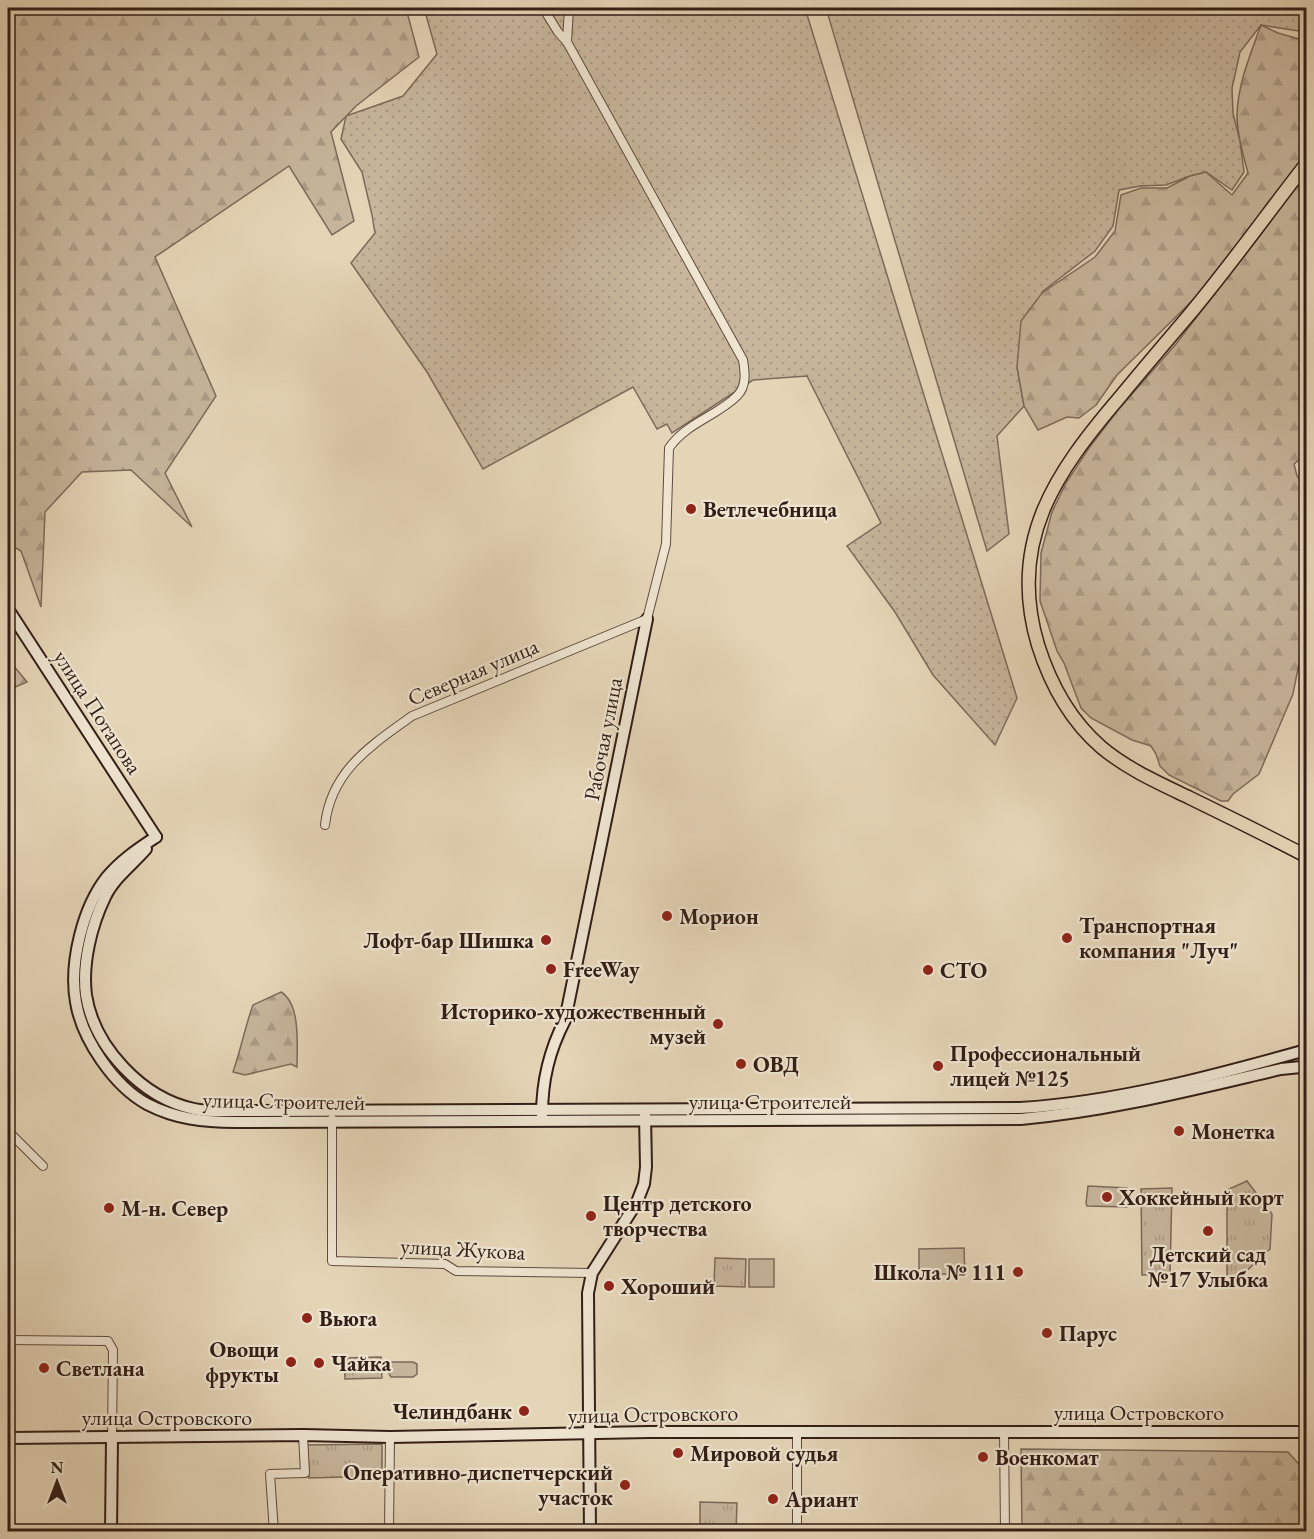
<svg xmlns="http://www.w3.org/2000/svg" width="1314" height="1539" font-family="'EB Garamond',serif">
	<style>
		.grass { fill: url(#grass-dots); stroke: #7c6a5a; stroke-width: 1.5 }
		.forest { fill: url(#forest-firs); stroke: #7c6a5a; stroke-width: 1.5 }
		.park { fill: url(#park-tufts); stroke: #7c6a5a; stroke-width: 1.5 }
		.pitch { fill: #c7b69c; stroke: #7c6a5a; stroke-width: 1.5 }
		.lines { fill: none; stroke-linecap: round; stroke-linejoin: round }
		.street-casing { stroke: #5f4c3f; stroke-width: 10 }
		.secondary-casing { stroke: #321e17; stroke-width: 14 }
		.primary-casing { stroke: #321e17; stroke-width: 15 }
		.street { stroke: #eee4d0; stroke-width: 8 }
		.secondary { stroke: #eee4d0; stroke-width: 10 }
		.primary { stroke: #e5d5b7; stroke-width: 12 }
		.poi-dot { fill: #8f2418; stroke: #eee4d0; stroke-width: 2 }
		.labels { text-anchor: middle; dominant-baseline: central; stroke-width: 4.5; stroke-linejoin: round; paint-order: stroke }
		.poi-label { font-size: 22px; font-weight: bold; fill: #321e17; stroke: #eee4d0; text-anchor: start }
		.street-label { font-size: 22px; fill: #321e17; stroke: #eee4d0 }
	</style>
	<defs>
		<pattern id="grass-dots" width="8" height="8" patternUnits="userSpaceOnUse" patternTransform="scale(1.5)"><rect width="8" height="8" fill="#c7b69c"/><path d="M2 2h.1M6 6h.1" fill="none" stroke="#ab9c86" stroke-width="1.8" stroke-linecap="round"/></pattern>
		<pattern id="forest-firs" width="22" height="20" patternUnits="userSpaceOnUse" patternTransform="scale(1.5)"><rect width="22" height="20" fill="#c7b69c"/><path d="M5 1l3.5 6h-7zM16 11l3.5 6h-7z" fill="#ab9c86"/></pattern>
		<pattern id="park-tufts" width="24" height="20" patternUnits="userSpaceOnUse" patternTransform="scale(1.5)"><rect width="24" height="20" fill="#c7b69c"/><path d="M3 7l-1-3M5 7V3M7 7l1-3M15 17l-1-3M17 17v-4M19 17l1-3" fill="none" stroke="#ab9c86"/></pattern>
	</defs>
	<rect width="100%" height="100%" fill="#e5d5b7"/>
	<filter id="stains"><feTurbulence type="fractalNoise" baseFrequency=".00333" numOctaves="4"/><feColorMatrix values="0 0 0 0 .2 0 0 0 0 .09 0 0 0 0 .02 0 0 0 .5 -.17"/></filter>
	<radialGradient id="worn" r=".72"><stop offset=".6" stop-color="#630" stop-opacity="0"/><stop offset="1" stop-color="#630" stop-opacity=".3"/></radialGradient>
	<g class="grass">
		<polygon points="424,8 805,8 1017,698 995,745 933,675 895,612 847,546 881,523 807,376 753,380 672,433 667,424 657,429 633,387 483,469 427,372 351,263 375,233 372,215 362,172 341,139 346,116 403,96 437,54"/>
		<polygon points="826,8 1306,8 1306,32 1261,25 1240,52 1232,88 1233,113 1240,141 1244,172 1232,190 1206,172 1190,176 1166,185 1140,186 1119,190 1113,226 1095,251 1042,292 1017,367 1024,406 997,436 1009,534 987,551"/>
	</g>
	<g class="forest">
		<polygon points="8,8 406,8 419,57 356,106 331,132 354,221 332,235 289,166 155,257 216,396 165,473 192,527 131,470 82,472 45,512 41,607 21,551 8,543"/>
		<path d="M1261,25L1278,33L1306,41V156L1197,296L1117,375L1096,405L1079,418L1067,417L1038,430L1024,406L1017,367L1021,321L1042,293L1095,257L1115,231L1121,195L1141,188H1167L1190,176L1206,172L1232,195L1248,173C1243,154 1237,134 1237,114C1238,83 1251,53 1261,25Z"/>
		<polygon points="1306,175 1306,454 1294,464 1297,476 1306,487 1306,637 1303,643 1293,694 1259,774 1233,794 1228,801 1221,801 1169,775 1160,766 1156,754 1151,746 1132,740 1091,718 1081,708 1064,663 1057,651 1040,601 1041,553 1052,512 1066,483 1089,448 1118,410 1176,344"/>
		<polygon points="8,659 27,682 8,690"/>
		<path d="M281,992C301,1004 297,1046 297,1067L291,1064L245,1075L233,1072C241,1049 245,1027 253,1005Z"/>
		<polygon points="1021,1449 1288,1452 1306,1472 1306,1527 1293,1527 1292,1532 1022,1531"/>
	</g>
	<g class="park">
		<polygon points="1247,1181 1272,1214 1270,1249 1239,1278 1227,1279 1227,1190"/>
		<polygon points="1172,1188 1170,1274 1142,1275 1141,1189"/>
		<polygon points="715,1258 746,1259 745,1287 714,1286"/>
		<polygon points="381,1357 382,1378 345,1379 344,1358"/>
		<polygon points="382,1444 382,1476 309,1478 307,1445"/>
		<polygon points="700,1502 737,1503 736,1531 700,1531"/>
	</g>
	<g class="pitch">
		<polygon points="1088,1186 1127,1188 1127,1207 1087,1206 1086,1203"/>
		<polygon points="964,1248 965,1274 919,1274 919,1249"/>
		<rect x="749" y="1259" width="25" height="28"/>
		<polygon points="391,1362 413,1362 417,1364 417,1374 413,1377 391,1377 387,1370"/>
	</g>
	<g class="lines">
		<g class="street-casing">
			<g id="street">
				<polyline points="567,42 569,8"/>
				<path d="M325,825C331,770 372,745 412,716L647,619L666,544L669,448C686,423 717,416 737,396C747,386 745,372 743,360L567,42L558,32L543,8"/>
				<polyline points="332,1119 332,1261 445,1264 456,1271 592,1273"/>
				<polyline points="8,1131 43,1166"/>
				<polyline points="8,1340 108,1341 113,1350 112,1438"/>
				<polyline points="1004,1431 1005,1532"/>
				<polyline points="797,1433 797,1532"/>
				<polyline points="274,1532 270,1474 305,1473 303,1435"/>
				<polyline points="389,1532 390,1437"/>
			</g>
		</g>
		<g class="secondary-casing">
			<g id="secondary">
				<polyline points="8,609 156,837"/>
				<path d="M156,837C138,849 121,860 107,877C83,907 69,963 76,1002C82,1039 114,1086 147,1104C176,1119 204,1122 235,1122L1021,1119C1110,1111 1195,1089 1281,1069L1301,1067L1306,1069"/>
				<path d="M146,849C132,865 114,878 105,897C91,926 82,964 86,995C94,1047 142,1098 194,1109C207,1112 221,1111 235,1111L1020,1108C1117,1102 1213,1076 1306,1050"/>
				<path d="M542,1115C542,1080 549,1051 565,1020L647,619"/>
				<polyline points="8,1438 303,1435 390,1437 649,1432 1306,1432"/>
				<polyline points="111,1532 112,1438"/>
				<polyline points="590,1532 588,1293 592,1273 637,1202 644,1184 646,1167 645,1115"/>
			</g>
		</g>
		<g class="primary-casing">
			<path id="primary" d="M1306,164C1267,214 1230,266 1189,315C1166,342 1143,369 1120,397C1056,472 1007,541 1038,645C1050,683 1070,720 1101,747C1127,769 1159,783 1190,798C1229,817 1268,836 1306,856"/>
		</g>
		<use href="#street" class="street"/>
		<use href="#secondary" class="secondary"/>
		<use href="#primary" class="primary"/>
	</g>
	<g class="poi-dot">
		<circle cx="691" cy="509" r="6"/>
		<circle cx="667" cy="916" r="6"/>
		<circle cx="1067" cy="938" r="6"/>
		<circle cx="546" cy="940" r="6"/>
		<circle cx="551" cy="969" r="6"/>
		<circle cx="928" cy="970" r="6"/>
		<circle cx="718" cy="1024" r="6"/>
		<circle cx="741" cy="1064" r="6"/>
		<circle cx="938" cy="1066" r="6"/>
		<circle cx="1179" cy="1131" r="6"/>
		<circle cx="1107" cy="1197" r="6"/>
		<circle cx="109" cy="1208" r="6"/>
		<circle cx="591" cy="1216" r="6"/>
		<circle cx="1208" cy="1231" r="6"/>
		<circle cx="1018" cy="1272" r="6"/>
		<circle cx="609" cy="1286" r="6"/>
		<circle cx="307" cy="1318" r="6"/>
		<circle cx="1047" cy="1333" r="6"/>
		<circle cx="291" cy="1362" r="6"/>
		<circle cx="319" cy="1363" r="6"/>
		<circle cx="44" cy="1368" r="6"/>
		<circle cx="524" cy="1411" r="6"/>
		<circle cx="678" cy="1453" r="6"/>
		<circle cx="983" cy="1457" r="6"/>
		<circle cx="625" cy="1485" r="6"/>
		<circle cx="773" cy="1499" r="6"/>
	</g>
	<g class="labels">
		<g class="poi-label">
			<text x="703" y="509">Ветлечебница</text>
			<text x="679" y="916">Морион</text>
			<text x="1079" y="925">Транспортная<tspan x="1079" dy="25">компания "Луч"</tspan></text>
			<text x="534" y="940" text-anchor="end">Лофт-бар Шишка</text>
			<text x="563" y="969">FreeWay</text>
			<text x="940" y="970">СТО</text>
			<text x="706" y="1011" text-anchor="end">Историко-художественный<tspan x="706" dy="25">музей</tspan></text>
			<text x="950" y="1053">Профессиональный<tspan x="950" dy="25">лицей №125</tspan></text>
			<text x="753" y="1064">ОВД</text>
			<text x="1191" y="1131">Монетка</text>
			<text x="1119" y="1197">Хоккейный корт</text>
			<text x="603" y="1203">Центр детского<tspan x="603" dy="25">творчества</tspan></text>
			<text x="121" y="1208">М-н. Север</text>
			<text x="1208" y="1254" text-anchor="middle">Детский сад<tspan x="1208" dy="25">№17 Улыбка</tspan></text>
			<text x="1006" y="1272" text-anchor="end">Школа № 111</text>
			<text x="621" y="1286">Хороший</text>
			<text x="319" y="1318">Вьюга</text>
			<text x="1059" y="1333">Парус</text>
			<text x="279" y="1349" text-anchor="end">Овощи<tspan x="279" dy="25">фрукты</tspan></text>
			<text x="331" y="1363">Чайка</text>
			<text x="56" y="1368">Светлана</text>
			<text x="512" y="1411" text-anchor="end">Челиндбанк</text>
			<text x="690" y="1453">Мировой судья</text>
			<text x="995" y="1457">Военкомат</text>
			<text x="613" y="1472" text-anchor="end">Оперативно-диспетчерский<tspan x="613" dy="25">участок</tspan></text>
			<text x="785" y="1499">Ариант</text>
		</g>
		<g class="street-label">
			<text transform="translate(473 672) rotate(-23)">Северная улица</text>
			<text transform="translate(98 712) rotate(57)">улица Потапова</text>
			<text transform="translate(603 739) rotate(-79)">Рабочая улица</text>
			<text transform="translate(284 1101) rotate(1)">улица Строителей</text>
			<text x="770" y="1101">улица Строителей</text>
			<text transform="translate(463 1249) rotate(3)">улица Жукова</text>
			<text x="1139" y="1412">улица Островского</text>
			<text transform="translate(653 1414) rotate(-1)">улица Островского</text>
			<text x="167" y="1417">улица Островского</text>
		</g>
	</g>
	<rect width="1314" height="1539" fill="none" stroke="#e5d5b7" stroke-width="30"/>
	<rect x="9" y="9" width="1296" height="1521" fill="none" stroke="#321e17" stroke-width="3"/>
	<rect x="15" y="15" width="1284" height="1509" fill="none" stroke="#321e17" stroke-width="1.5"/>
	<g transform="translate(57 1482)" stroke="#eee4d0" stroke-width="4.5" paint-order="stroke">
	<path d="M0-4.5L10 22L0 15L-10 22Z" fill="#321e17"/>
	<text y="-9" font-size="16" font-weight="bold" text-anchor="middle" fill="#321e17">N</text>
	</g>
	<rect width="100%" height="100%" filter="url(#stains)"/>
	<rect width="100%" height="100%" fill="url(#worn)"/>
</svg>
